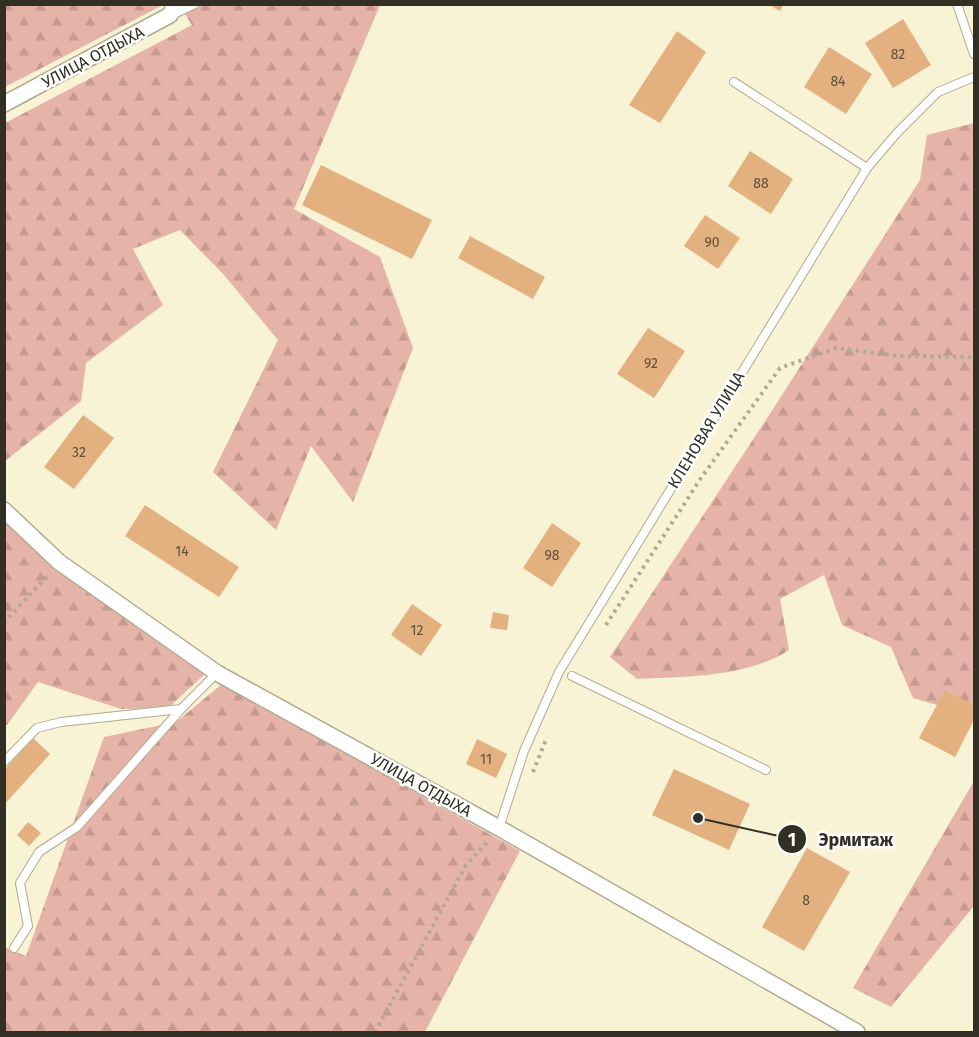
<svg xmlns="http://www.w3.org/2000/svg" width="979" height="1037" font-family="'Fira Sans',sans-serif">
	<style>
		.forest { fill: url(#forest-firs) }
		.building { fill: #e3b17f }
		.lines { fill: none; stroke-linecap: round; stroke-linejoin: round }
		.lane-casing { stroke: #b0ab8e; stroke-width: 10 }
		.street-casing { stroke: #b0ab8e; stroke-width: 18 }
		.path { stroke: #afaa93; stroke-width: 4; stroke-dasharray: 3 4.5; stroke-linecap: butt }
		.lane { stroke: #fff; stroke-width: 8 }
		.street { stroke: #fff; stroke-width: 15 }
		.labels { text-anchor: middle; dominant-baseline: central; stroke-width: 5; stroke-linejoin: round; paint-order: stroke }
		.number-label { font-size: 14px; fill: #5e503b }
		.street-label { font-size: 16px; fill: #323024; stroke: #fff }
		.leader { fill: none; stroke: #323024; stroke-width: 2 }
		.callout-dot { fill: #323024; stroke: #fff; stroke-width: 2 }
		.mark-label { font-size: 18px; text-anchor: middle; font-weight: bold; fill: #fff }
		.callout-label { font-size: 18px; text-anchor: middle; font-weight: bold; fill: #323024; stroke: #fff; stroke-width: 5; stroke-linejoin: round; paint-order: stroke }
	</style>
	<defs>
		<pattern id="forest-firs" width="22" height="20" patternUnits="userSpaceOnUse" patternTransform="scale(1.5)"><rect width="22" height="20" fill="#e6b3a8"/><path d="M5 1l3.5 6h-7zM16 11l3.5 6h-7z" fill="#c69a90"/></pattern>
	</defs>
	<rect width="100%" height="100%" fill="#f9f3d5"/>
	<g class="forest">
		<polygon points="5,4 163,4 163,5 5,87"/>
		<polygon points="179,5 380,5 294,209 380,257 413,348 353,502 311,446 276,530 213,472 278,340 224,275 180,230 133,249 163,305 86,363 81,401 5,461 5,123 192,25"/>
		<path d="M974,123V716L913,698L891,647L842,625L824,575L780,599L789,650C749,677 685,677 637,679L610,657L773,409L920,180L927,135Z"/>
		<polygon points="4,517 63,575 206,673 168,708 121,709 38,682 7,725 5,724"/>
		<polygon points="222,684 520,851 425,1032 5,1032 4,947 26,956 104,737 176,722"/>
		<polygon points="974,781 974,906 891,1007 853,988"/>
	</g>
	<g class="building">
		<polygon points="768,4 784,4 780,11"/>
		<polygon points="903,19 931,65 893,88 865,43"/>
		<polygon points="677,31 706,52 660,123 629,105"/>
		<polygon points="829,47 872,74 846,114 804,87"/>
		<polygon points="750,151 793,179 771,214 728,186"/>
		<polygon points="321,165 432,220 412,259 302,205"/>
		<polygon points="705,215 740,238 718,269 684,246"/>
		<polygon points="470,236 545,277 533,299 458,258"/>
		<polygon points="648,328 685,351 654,398 617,374"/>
		<polygon points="83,415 114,438 74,489 44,467"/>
		<polygon points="145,505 239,567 219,597 125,536"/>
		<polygon points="552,523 581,543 552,587 523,568"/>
		<polygon points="412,604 442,625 421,656 391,635"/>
		<polygon points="493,612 509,615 507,630 490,628"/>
		<polygon points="945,690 974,705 974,720 955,757 919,738"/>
		<polygon points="33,738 50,754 4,805 4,770"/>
		<polygon points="477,739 507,754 496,778 466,764"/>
		<polygon points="674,769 750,804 729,850 652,815"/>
		<polygon points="28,822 41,833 29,846 17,835"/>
		<polygon points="807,848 850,872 804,951 762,927"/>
	</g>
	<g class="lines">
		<g class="lane-casing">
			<g id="lane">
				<polyline points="957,4 974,54"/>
				<polyline points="172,15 195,4"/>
				<polyline points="734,82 867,168"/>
				<polyline points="572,676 766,770"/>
				<polyline points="4,762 37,728 61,722 181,709 217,673"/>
				<polyline points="499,828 524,751 559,672 867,168 897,133 938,92 974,77"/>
				<polyline points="14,948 28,926 20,883 39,852 77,827 181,709"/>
			</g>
		</g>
		<g class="street-casing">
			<g id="street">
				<polyline points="4,104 170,15 175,4"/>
				<polyline points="4,510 59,562 217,673 499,828 857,1032"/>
			</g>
		</g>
		<g class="path">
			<polyline points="4,623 49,574"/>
			<polyline points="606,625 701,478 780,368 836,348 898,356 974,357"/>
			<polyline points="533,772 547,737"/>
			<polyline points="375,1032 466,865 489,840"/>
		</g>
		<use href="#lane" class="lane"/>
		<use href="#street" class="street"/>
	</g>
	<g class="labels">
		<g class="number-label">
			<text x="898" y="54">82</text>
			<text x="838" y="81">84</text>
			<text x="761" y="183">88</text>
			<text x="712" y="242">90</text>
			<text x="651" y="363">92</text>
			<text x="79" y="452">32</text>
			<text x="182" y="551">14</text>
			<text x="552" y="555">98</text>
			<text x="417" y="630">12</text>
			<text x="486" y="759">11</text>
			<text x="806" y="900">8</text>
		</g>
		<g class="street-label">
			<text transform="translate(93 57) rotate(-28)">УЛИЦА ОТДЫХА</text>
			<text transform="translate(706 430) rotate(-59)">КЛЕНОВАЯ УЛИЦА</text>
			<text transform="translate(421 785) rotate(29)">УЛИЦА ОТДЫХА</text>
		</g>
	</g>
	<path class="leader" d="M698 818L792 839"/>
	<g class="callout-dot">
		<circle cx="698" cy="818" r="6"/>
		<circle cx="792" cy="839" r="15"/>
	</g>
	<g class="mark-label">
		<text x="792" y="846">1</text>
	</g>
	<g class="callout-label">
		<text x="856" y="846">Эрмитаж</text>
	</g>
	<rect width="979" height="1037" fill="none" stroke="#323024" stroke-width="12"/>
</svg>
